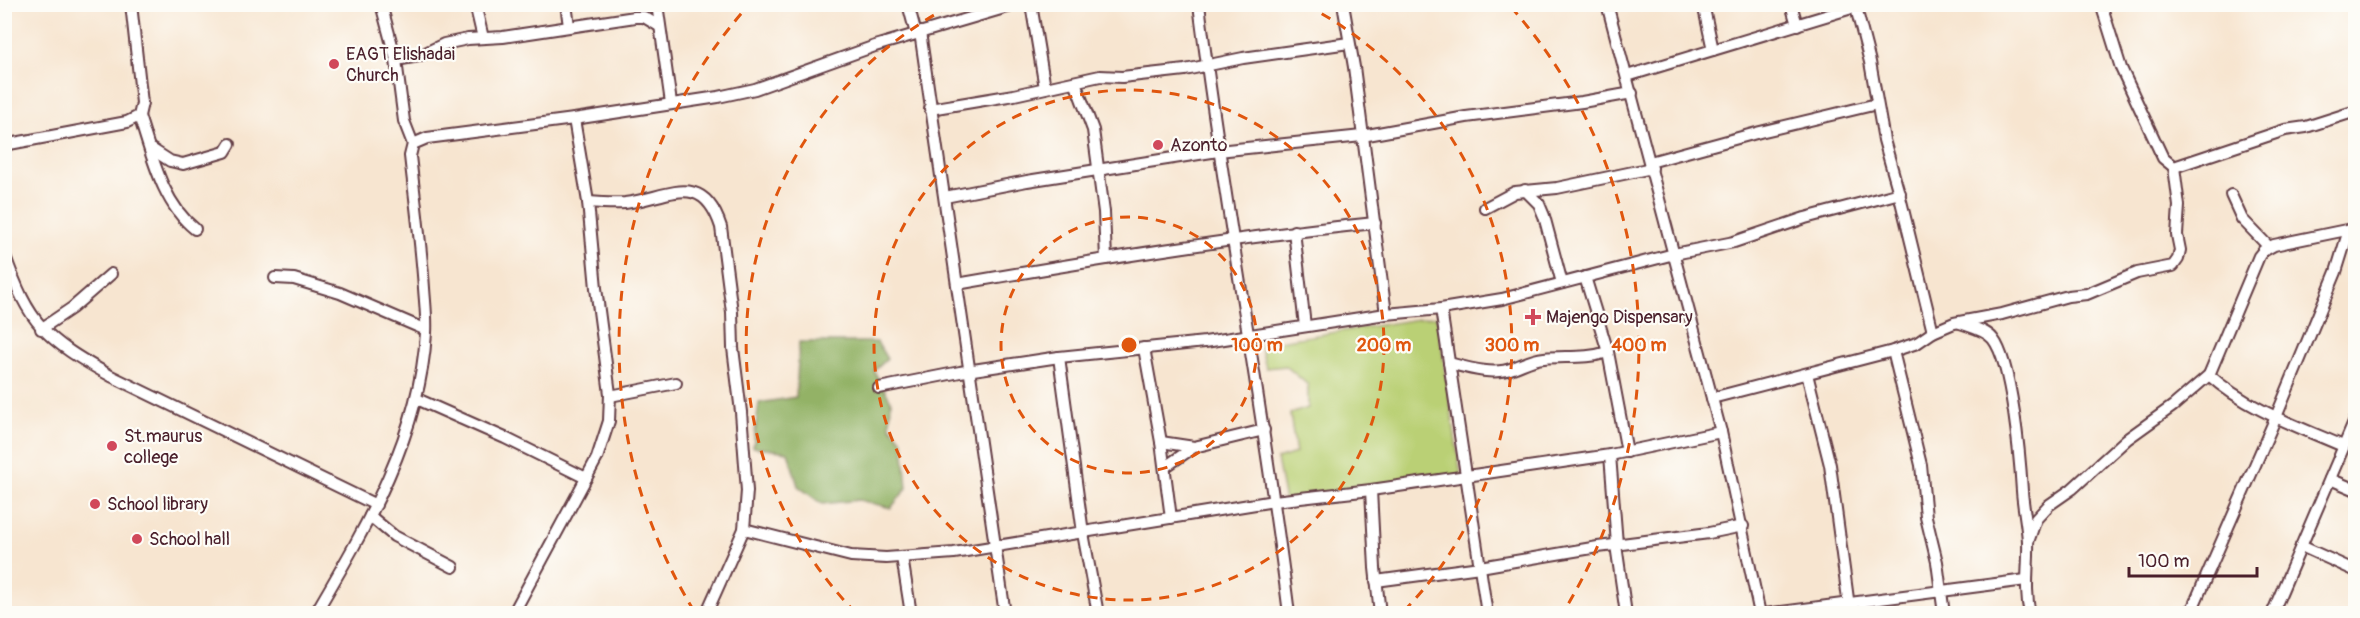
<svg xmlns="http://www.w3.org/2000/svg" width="2360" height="618" font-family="Pangolin,sans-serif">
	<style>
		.green { fill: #bad074; stroke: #827850; stroke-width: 1.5 }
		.forest { fill: #93b266; stroke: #6e6848; stroke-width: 1.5 }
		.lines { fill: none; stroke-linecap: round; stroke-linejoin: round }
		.minor-casing { stroke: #643d44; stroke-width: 14 }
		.minor { stroke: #fff; stroke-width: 10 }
		.ring { fill: none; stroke: #e0560e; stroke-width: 3; stroke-dasharray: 10 8 }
		.poi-dot { fill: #d1495b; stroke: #fdfcf7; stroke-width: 2 }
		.labels { text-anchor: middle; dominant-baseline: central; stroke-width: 4.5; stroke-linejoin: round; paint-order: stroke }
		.poi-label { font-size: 18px; fill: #4a1f2b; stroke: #fdfcf7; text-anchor: start }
		.centre { fill: #e0560e; stroke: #fdfcf7; stroke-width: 3 }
		.ring-label { font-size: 18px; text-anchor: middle; font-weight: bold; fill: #e0560e; stroke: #fdfcf7; stroke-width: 4.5; stroke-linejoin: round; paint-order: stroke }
	</style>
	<rect width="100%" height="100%" fill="#fdfcf7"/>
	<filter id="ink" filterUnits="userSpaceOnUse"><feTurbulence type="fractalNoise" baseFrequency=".0167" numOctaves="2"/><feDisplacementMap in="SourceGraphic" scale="12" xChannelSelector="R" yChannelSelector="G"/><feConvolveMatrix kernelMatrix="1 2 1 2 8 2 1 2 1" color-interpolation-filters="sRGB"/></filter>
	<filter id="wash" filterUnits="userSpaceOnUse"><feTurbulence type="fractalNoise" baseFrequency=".008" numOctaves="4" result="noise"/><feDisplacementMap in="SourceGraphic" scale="24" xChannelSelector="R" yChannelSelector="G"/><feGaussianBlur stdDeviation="1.35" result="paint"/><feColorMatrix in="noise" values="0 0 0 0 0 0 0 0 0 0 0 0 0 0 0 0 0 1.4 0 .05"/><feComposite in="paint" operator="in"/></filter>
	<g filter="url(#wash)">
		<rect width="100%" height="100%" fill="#f7e5d0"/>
		<polygon class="green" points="1437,316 1461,476 1285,502 1277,459 1296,453 1290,414 1308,408 1308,385 1286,366 1266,368 1260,344"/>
		<polygon class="forest" points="799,342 877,342 887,359 874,371 891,401 890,426 903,441 907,488 891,508 859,500 822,504 798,486 788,452 753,447 759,403 796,397"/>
	</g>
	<g filter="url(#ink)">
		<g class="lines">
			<g class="minor-casing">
				<g id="minor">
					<polyline points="381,4 396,60 404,121 413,144"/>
					<polyline points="475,4 483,38"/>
					<polyline points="566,4 569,26"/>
					<polyline points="657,4 671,103"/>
					<polyline points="908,4 916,34"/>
					<polyline points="1031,4 1045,88"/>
					<path d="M1199,4C1224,208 1264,410 1289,614"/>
					<polyline points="1343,4 1354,67 1386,314"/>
					<polyline points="1607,4 1721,432 1760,614"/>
					<polyline points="1703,4 1713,50"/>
					<polyline points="1791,4 1797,25"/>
					<polyline points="1855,4 1870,62 1884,140 1900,197 1933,332"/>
					<polyline points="2101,4 2121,68 2163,158 2174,167 2285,130 2306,127 2356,111"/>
					<polyline points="920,32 1005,614"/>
					<polyline points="396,60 419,56 444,44 468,39 503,37 635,17 644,17 659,26"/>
					<polyline points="1627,76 1855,7"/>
					<polyline points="1075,82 1093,130 1104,212 1106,259"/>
					<polyline points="930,109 1014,95 1100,76 1122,77 1185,70 1243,58 1349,43"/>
					<path d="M139,116C152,155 162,203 195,229"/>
					<polyline points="4,145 127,122 139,116 142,103 131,4"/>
					<polyline points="150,148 170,161 183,164 225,152 230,144"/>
					<polyline points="1650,162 1760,132 1877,104"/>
					<polyline points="1525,190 1539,204 1544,216 1562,283"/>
					<polyline points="2231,195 2242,219 2269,247"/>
					<polyline points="945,197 1027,181 1218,151 1362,136 1466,117 1582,102 1632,93"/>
					<path d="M588,202C600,203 613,204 625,203C668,198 702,169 721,227L732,312L733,348L741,412L747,491L744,529L706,614"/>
					<polyline points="1485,208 1515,192 1557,188 1652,168"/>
					<polyline points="1294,231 1305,326"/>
					<path d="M4,253C29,325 45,339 111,376L376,505"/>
					<polyline points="1585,277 1608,352 1627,452"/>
					<polyline points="275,278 294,279 340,293 426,330"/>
					<path d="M957,284C1096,260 1235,237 1375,223"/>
					<polyline points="1441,309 1487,614"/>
					<path d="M1960,323C1971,327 1986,330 1993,339C2012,363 2020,458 2022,491C2023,507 2027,524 2028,541C2029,565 2024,589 2030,614"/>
					<polyline points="41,329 72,308 111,274"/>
					<polyline points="1144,348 1161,442 1171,518"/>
					<polyline points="1893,351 1921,465 1926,517 1937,562 1944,614"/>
					<polyline points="1059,357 1083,533 1098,614"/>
					<path d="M1449,363C1468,368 1494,376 1513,368C1524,364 1532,359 1544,358C1566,356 1586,359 1608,352"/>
					<polyline points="1807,374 1830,465 1850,614"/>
					<path d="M2209,375C2247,409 2297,426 2343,446"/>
					<polyline points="879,388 960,372 1059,357 1205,342 1386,314 1441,309 1502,299 1674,254 1734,242 1805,218 1900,193"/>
					<polyline points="610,396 676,383"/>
					<polyline points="1712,398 1893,351 1917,343 1933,332 1954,323 2002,314 2068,296 2087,294 2137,273 2173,266 2178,259 2180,250 2177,235 2179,206 2174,167"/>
					<polyline points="417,399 505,438 586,478"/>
					<polyline points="1161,442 1194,447 1264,430"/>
					<polyline points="1610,455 1617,544"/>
					<polyline points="1165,467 1194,447"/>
					<polyline points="2330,479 2356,490"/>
					<polyline points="1371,490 1375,568 1380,614"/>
					<polyline points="370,516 394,536 453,567"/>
					<polyline points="744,529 851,556 886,558 954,553 1274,501 1371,490 1610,455 1721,432"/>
					<polyline points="2028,542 2036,519 2049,505 2072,489 2127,439 2173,406 2209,375 2259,256 2263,251 2274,245 2356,228"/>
					<polyline points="1616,545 1626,614"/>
					<polyline points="2301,546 2356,571"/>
					<polyline points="902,557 911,614"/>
					<polyline points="1376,581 1480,567 1598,547 1709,533 1743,526"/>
					<path d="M315,614C366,527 420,436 426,333C427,318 425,303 424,288C421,244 415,200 410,156L413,144L427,138L574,119L718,97L755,89L875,46L1018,4"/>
					<polyline points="513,614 597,458 609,421 610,394 596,288 588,202 574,119"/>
					<polyline points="1765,614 2026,580"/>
					<polyline points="2190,614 2276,417 2336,272 2349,230"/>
					<polyline points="2272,614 2356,418"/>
				</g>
			</g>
			<use href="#minor" class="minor"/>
		</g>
	</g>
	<g class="ring">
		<circle cx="1129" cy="345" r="128"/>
		<circle cx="1129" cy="345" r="255"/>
		<path d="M856 613A383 383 0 0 1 952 5M1306 5A383 383 0 0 1 1402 613"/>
		<path d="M694 611A510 510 0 0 1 747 7M1511 7A510 510 0 0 1 1564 611"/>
	</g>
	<g class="poi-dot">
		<circle cx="334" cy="64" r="6"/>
		<circle cx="1158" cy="145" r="6"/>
		<path d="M1530 308h6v6h6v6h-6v6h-6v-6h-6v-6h6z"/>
		<circle cx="112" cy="446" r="6"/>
		<circle cx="95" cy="504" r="6"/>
		<circle cx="137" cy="539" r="6"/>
	</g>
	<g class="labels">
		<g class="poi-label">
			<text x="346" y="54">EAGT Elishadai<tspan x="346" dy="21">Church</tspan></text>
			<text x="1170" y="145">Azonto</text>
			<text x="1546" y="317">Majengo Dispensary</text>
			<text x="124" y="436">St.maurus<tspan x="124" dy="21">college</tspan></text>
			<text x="107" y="504">School library</text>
			<text x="149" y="539">School hall</text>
		</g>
	</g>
	<circle cx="1129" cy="345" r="9" class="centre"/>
	<g class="ring-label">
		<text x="1257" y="351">100 m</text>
		<text x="1384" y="351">200 m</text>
		<text x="1512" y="351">300 m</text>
		<text x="1639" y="351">400 m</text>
	</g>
	<rect width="2360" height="618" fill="none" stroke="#fdfcf7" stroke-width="24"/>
	<path d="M2129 567v9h128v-9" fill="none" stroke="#4a1f2b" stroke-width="3"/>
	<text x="2138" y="567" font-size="18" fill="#4a1f2b" stroke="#fdfcf7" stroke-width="4.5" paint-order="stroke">100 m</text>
</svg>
